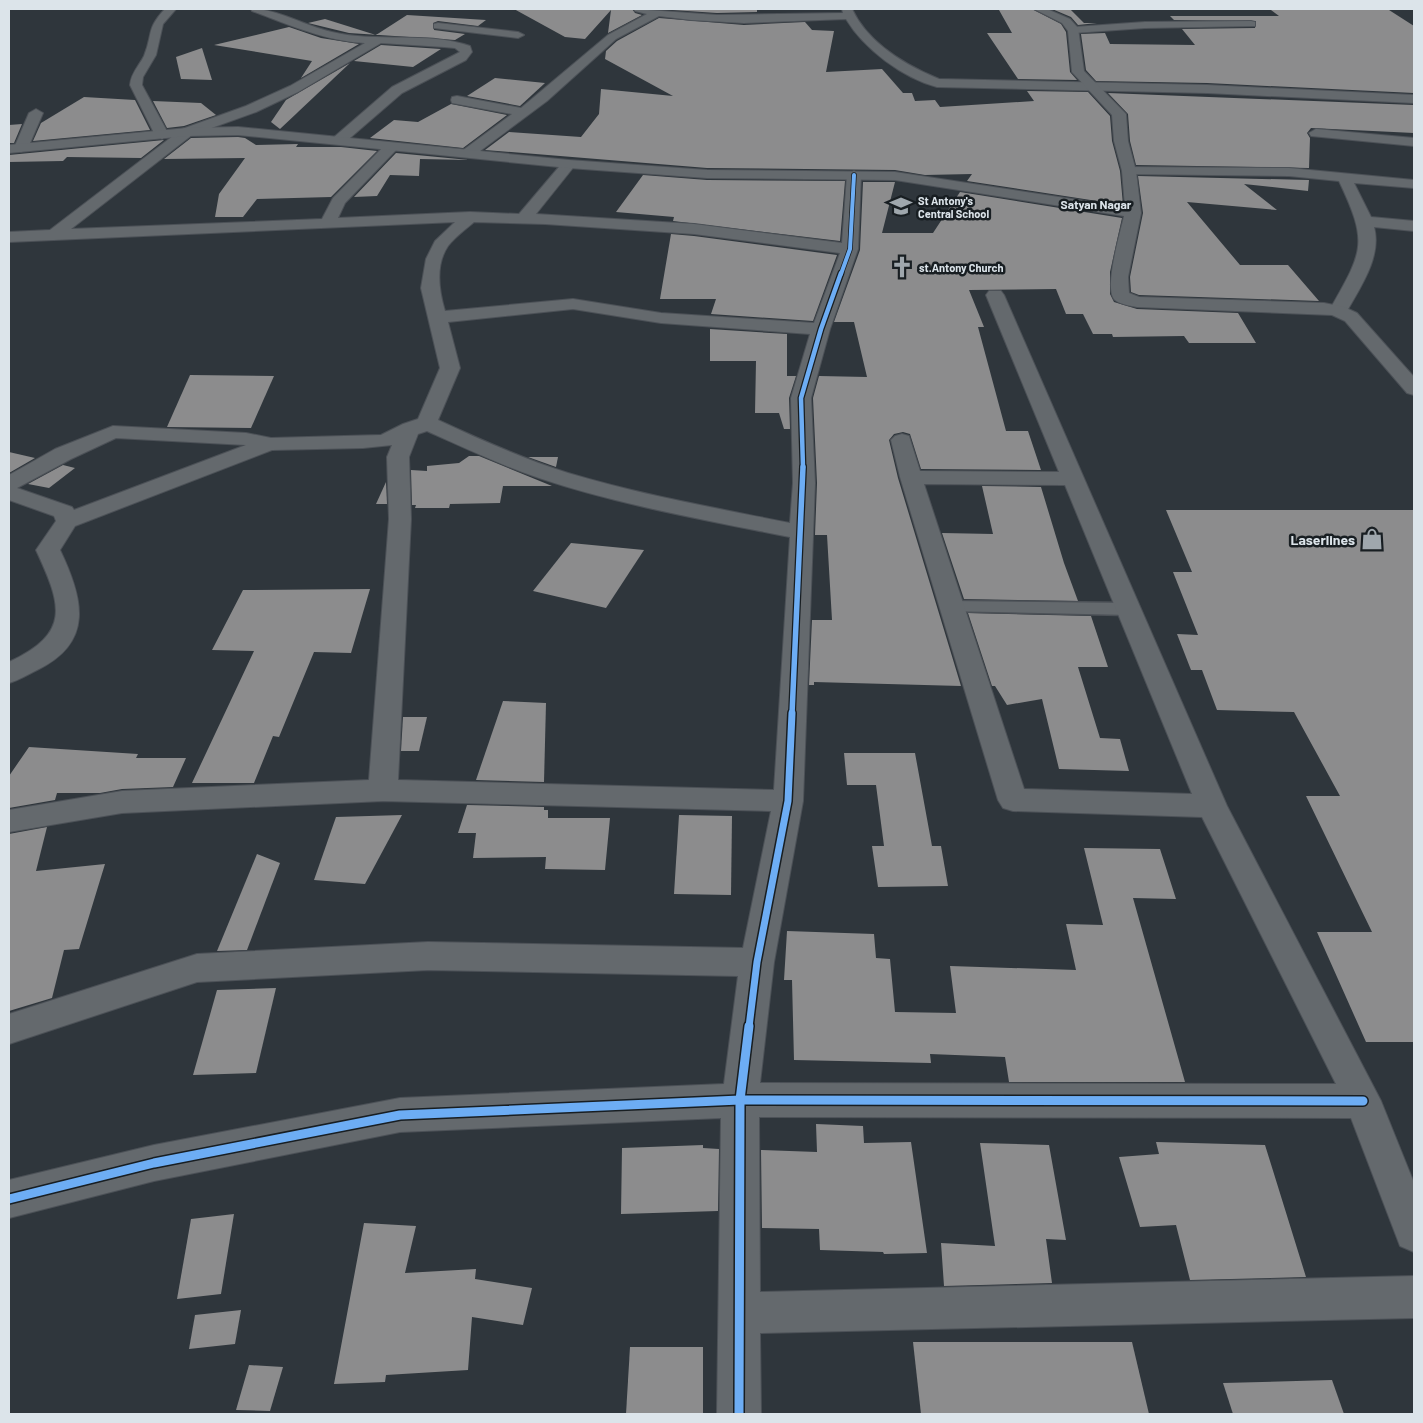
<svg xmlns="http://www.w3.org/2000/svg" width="1423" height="1423" font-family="Barlow,sans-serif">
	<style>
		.building { fill: #8c8c8d }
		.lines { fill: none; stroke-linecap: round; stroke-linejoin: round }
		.service-casing { stroke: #4c5157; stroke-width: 3 }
		.minor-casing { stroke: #4c5157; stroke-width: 2 }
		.tertiary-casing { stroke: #4c5157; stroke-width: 2 }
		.service { fill: #64696d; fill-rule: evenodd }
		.minor { fill: #64696d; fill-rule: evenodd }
		.tertiary { fill: #64696d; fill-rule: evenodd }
		.cycleway-far4-casing { stroke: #181e22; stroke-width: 5.5 }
		.cycleway-far3-casing { stroke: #181e22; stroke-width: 7 }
		.cycleway-far2-casing { stroke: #181e22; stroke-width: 8 }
		.cycleway-far1-casing { stroke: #181e22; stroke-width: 10 }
		.cycleway-casing { stroke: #181e22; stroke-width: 12 }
		.cycleway-far4 { stroke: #6dadf4; stroke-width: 4 }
		.cycleway-far3 { stroke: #6dadf4; stroke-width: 4.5 }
		.cycleway-far2 { stroke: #6dadf4; stroke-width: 5.5 }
		.cycleway-far1 { stroke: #6dadf4; stroke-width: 7 }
		.cycleway { stroke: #6dadf4; stroke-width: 9 }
		.labels { text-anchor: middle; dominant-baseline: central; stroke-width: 5; stroke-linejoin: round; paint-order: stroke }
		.far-poi-label { font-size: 11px; font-weight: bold; fill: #dce4ea; stroke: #181e22; text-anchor: start }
		.far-neighbourhood-label { font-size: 12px; font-weight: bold; fill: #dce4ea; stroke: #181e22 }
		.poi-label { font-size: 14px; font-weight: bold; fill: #dce4ea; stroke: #181e22; text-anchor: end }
	</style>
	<rect width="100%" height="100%" fill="#2f363c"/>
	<g class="building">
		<polygon points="514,9 632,9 635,13 642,15 608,33 611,10 585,39 565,37"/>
		<polygon points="657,9 757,9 757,12 717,13"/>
		<polygon points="1032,9 1061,24 1066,32 1070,72 1077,80 1018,79 987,33 1012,33 999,10"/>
		<polygon points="1052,9 1070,9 1084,23 1097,23 1078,25 1071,17"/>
		<polygon points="1271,10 1389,10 1414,26 1414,93 1207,83 1096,81 1086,70 1081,34 1105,33 1110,44 1195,45 1182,29 1255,28 1256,21 1174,20 1170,16 1279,16"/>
		<polygon points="407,15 486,20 478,26 438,21 433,23 434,30 465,34 455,40 349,33 308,23 325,19 376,35"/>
		<polygon points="659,18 744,25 805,22 812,30 834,31 826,72 882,69 903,93 912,93 915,101 935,100 940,107 1034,101 1027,91 1088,92 1110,116 1112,141 1120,171 1123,205 967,181 972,174 925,175 895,170 707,168 485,150 509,132 581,137 599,114 601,89 673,96 605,59 606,51 617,41"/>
		<polygon points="289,27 321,38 359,44 301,78 312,61 214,45"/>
		<polygon points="381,45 441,49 413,67 354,61"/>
		<polygon points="202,48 212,80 181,79 176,57"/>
		<polygon points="350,63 280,129 271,122 286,100"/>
		<polygon points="495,78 545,83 520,106 467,96"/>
		<polygon points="1108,93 1414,105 1414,133 1311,128 1307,133 1310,138 1309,168 1136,165 1130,141 1128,114"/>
		<polygon points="84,97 135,100 150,130 33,141 41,123"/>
		<polygon points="153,101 201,103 216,115 184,126 167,128"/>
		<polygon points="451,104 507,115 463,148 370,138 394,120 418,122"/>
		<polygon points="22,124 14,143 9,143 9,125"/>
		<polygon points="238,137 245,138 256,145 298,144 296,147 341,147 377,151 331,197 257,199 243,217 215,217 219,194 245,158 164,159 191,138"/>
		<polygon points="164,140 141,158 67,157 63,161 9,162 9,155"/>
		<polygon points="396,153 469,160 420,159 419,176 390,175 377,196 354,197"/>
		<polygon points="643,175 707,180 845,181 840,241 673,221 674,217 616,212"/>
		<polygon points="1138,176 1309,180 1308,191 1244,184 1277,210 1187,202 1240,265 1288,265 1319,301 1139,295 1131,292 1130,277 1143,213"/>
		<polygon points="863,182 895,182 882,233 933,233 960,192 1122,218 1110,272 1110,294 1114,302 1137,309 1238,313 1256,343 1189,343 1184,336 1113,337 1112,334 1093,334 1083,314 1066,314 1056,289 969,290 984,327 978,327 1006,431 1028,431 1041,470 921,469 910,434 903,432 894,434 889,440 898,478 961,686 814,682 814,685 809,685 812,620 832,620 827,535 815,535 817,483 813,398 819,376 867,377 854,322 834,322 860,250"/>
		<polygon points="671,234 694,236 837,255 813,321 711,314 716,299 660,299"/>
		<polygon points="710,329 787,334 787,376 796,376 789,398 790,429 784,429 779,413 755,413 756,361 710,361"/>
		<polygon points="190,375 274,376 251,428 167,427"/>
		<polygon points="9,452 35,458 9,473"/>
		<polygon points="469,456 479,456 552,486 503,486 500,503 450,504 449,508 415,508 416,505 412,505 411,470 427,471 427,466 459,463"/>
		<polygon points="528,457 558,457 556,467"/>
		<polygon points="63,465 75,468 49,488 28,484"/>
		<polygon points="386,482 387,504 376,504"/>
		<polygon points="982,486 1041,487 1064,563 1078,601 964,599 942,533 993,534"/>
		<polygon points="1166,510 1414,510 1414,1042 1366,1042 1317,932 1372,932 1306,796 1340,796 1294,712 1217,710 1202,670 1191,670 1177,634 1198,635 1173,572 1192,572"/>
		<polygon points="571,543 644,550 606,608 533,591"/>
		<polygon points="370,589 351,653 314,652 279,737 273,736 254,783 192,783 254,651 212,650 243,590"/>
		<polygon points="968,613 1091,616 1108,667 1078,667 1100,738 1120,739 1129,771 1059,769 1042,699 1007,705 995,686 992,686"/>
		<polygon points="503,701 546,703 544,782 476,780"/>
		<polygon points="403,717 427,717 419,751 401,751"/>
		<polygon points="29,747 138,754 136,758 186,758 173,787 122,789 100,793 57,793 55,800 9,808 9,776"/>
		<polygon points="844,753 915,753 932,846 941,846 948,886 878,887 872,846 884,846 876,785 847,785"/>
		<polygon points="467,805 544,807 544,810 548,810 548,818 610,818 605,870 545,869 546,857 473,858 476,833 458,833"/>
		<polygon points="402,815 365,884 314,880 336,817"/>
		<polygon points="679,815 732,816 731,895 674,894"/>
		<polygon points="47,827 36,871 105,864 79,949 64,950 52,998 9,1011 9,834"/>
		<polygon points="1084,848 1160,849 1176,899 1133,898 1185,1082 1009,1082 1005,1057 930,1054 931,1063 794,1060 792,980 784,980 787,931 874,934 876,958 890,959 895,1012 956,1013 950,966 1076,970 1066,924 1103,925"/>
		<polygon points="257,854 280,863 247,950 217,951"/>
		<polygon points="276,988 256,1073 193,1075 217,990"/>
		<polygon points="816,1124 863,1126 864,1143 911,1142 927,1253 884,1254 883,1252 820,1250 819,1229 762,1228 761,1150 817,1152"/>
		<polygon points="1156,1142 1265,1145 1306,1277 1190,1280 1176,1225 1140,1227 1119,1157 1159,1154"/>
		<polygon points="980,1143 1049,1145 1066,1240 1046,1239 1052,1283 944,1286 941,1243 995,1246"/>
		<polygon points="703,1145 703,1148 719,1149 718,1211 621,1214 622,1148"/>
		<polygon points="234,1214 221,1294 177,1299 191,1219"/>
		<polygon points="364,1223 416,1226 405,1273 476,1269 475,1279 532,1288 523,1325 472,1317 468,1370 386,1375 385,1382 334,1384"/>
		<polygon points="241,1310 235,1344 189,1349 195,1315"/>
		<polygon points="913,1342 1132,1342 1149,1414 921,1414"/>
		<polygon points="630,1347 703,1347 703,1414 626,1414"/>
		<polygon points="249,1365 283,1367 270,1411 236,1410"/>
		<polygon points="1332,1380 1344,1414 1233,1414 1223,1383"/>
	</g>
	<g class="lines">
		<g class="service-casing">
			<polygon id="service" points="951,601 1129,603 1136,605 1139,609 1136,613 1129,615 944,611 941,607 944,603"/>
		</g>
		<g class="minor-casing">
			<g id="minor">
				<path d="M165,9H176L163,24L156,55L143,77L142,85L169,135L162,139L155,135L130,85C131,73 139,66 144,56C153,34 146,29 165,9Z"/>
				<path d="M251,9C279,9 304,26 332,32C377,43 426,31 470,46L472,52L466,60L402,93L343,144H333L331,141L333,138L392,87L460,52L455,48L444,47L381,43L298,92L256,112L192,135L71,229L322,219L333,198L387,143H397L399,146L397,149L345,203L338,218L470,212L519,214L564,161L569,160L576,164L536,214L694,224L842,243L847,175L854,171L861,175L858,249L830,329L811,398L815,483L803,801L774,962L760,1083L1336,1084L1202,817L1013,811L1003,808L998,800L900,477L891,440L895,436L902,434L909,436L920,471L1059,472L986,295L989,291H1001L1004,295L1227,806L1381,1101L1414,1183V1252L1400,1246L1351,1118L759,1117L760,1292L1414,1276V1318L760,1333L761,1414H717L721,1118L400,1132L154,1181L9,1218V1180L154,1145L400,1098L724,1084L738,976L428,970L197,982L9,1044V1014L197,954L428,942L743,948L771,811L383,801L122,813L9,832V810L122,791L369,780L389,519L387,457L392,445L363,448L272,450L75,526L60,550C83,598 95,642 37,670C27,675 19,680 9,683V662C71,633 62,606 36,550L56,521L54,516L9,500V475L55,449L113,426L246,433L271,438L381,435L403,424L418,419L440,368L421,288L426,259L435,241L455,222L9,242V232L50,230L182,129L246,106L290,86L365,43C325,41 290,25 252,11ZM474,222L545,224L694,234L840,253L814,323L661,313L573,299L445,311C439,291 435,265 448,246C455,237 466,229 474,222ZM573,309L661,323L810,334L791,398L793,483L790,523C716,508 641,495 568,473C524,459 481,440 438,420L460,368L448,322ZM427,431C463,447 500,465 539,478C620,505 705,520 790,537L774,790L398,780L411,519L409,457L418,434ZM116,438L246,445L74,510L72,507L17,488L71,459ZM924,484L1065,485L1192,794L1024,789Z"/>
				<path d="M634,9L717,15L843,13L842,9H852C868,43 905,65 939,79L1207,85L1414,95V103L1207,93L937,87C903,78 864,49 846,19L744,23L691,20L659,16L616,39L547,101L472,157H462L460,154L462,151L512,114L452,103L451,100L452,97L457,96L521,108L608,35L647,14L635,11Z"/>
				<polygon points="1251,21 1255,22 1255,26 1145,28 1074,33 1068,30 1074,27 1145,22"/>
				<polygon points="438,23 518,32 524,35 518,38 434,28 434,24"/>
				<polygon points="36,109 43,113 28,148 21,152 16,151 14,148 29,113"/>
				<polygon points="1316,129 1414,138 1414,146 1311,136 1309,133"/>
				<path d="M1129,167L1289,168L1414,180V188L1354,183L1371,217L1414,221V231L1374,227C1382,256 1361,286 1347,311L1344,315H1332L1329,311C1363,251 1369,244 1339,181L1289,176L1124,174L1122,171L1124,168Z"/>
			</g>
		</g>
		<g class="tertiary-casing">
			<path id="tertiary" d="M1034,9H1047L1070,19L1078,28L1084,71L1126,114L1128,141L1136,171L1141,213L1128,277L1129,293L1139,297L1324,303L1344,307L1357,313L1414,377V395L1407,393L1345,321L1332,315L1137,307C1131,306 1120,304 1115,300C1103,290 1121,230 1124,216L895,180L707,178L569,168L238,135L187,136L9,153V145L187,128L238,127L569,160L707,170L895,172L1125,207L1122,171L1114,141L1112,115L1072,72L1068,31L1062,23Z"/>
		</g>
		<use href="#service" class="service"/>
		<use href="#minor" class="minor"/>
		<use href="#tertiary" class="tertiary"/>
		<g class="cycleway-far4-casing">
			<polyline id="cycleway-far4" points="841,274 850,249 854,175"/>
		</g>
		<g class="cycleway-far3-casing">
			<polyline id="cycleway-far3" points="803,468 801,398 821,329 841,273"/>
		</g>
		<g class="cycleway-far2-casing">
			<polyline id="cycleway-far2" points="792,714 803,467"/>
		</g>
		<g class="cycleway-far1-casing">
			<polyline id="cycleway-far1" points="749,1027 757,962 788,801 792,713"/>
		</g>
		<g class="cycleway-casing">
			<g id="cycleway">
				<polyline points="9,1199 154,1163 400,1115 740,1100 1363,1101"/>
				<polyline points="739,1414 740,1100 749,1026"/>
			</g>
		</g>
		<use href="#cycleway-far4" class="cycleway-far4"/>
		<use href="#cycleway-far3" class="cycleway-far3"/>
		<use href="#cycleway-far2" class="cycleway-far2"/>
		<use href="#cycleway-far1" class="cycleway-far1"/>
		<use href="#cycleway" class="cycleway"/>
	</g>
	<defs>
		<g id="school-bare" transform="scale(1.725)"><path d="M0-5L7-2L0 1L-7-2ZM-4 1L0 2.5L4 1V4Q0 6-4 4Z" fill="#9fa7ad" stroke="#181e22" stroke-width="2.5" paint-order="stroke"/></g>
		<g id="church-bare" transform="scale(1.725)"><path d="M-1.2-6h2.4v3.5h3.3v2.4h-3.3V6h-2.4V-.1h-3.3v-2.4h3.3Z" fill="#9fa7ad" stroke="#181e22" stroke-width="2.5" paint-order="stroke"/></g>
		<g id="shop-bare" transform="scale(1.725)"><path d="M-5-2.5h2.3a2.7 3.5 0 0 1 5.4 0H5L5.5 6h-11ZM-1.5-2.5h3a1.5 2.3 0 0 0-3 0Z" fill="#9fa7ad" stroke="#181e22" stroke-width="2.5" paint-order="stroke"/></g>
	</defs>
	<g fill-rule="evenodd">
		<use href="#school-bare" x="901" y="206"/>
		<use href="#church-bare" x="902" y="267"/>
		<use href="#shop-bare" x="1372" y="539"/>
	</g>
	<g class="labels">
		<g class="far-poi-label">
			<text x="918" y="200">St Antony's<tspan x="918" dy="13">Central School</tspan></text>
			<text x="919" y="267">st.Antony Church</text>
		</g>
		<g class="far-neighbourhood-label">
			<text x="1096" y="204">Satyan Nagar</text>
		</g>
		<g class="poi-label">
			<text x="1355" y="539">Laserlines</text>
		</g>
	</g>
	<rect width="1423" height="1423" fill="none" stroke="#dce4ea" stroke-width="20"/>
</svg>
